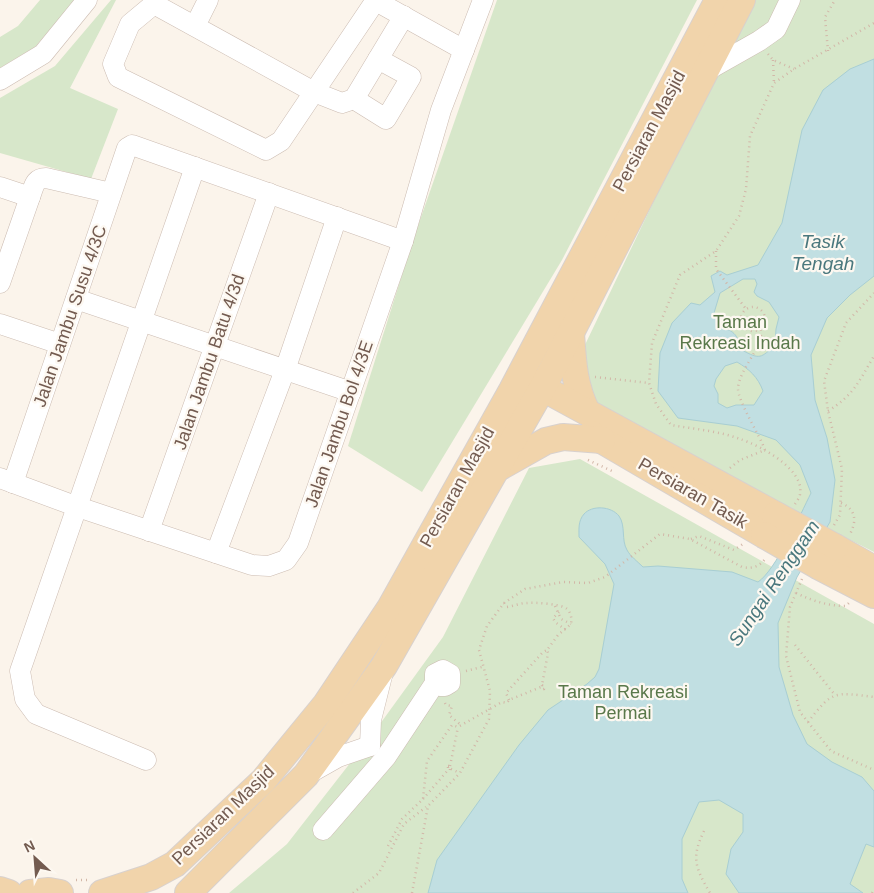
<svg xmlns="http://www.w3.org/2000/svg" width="874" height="893" font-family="Arial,sans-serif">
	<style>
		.green { fill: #d7e7ca }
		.water { fill: #c1dfe2; stroke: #a8ced3; fill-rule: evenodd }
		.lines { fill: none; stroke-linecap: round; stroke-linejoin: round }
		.minor-casing { stroke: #ccbcb2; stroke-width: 21 }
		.major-casing { stroke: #d8d1ce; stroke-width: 28 }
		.path { stroke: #d2b7a8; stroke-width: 2.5; stroke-dasharray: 1 4; stroke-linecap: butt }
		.minor { stroke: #fff; stroke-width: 20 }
		.major { stroke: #f1d4ab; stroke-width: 26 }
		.major-bridge-casing { stroke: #d8d1ce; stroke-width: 28; stroke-linecap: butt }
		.path-bridge { stroke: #d2b7a8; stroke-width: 2.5; stroke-dasharray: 1 4; stroke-linecap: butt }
		.major-bridge { stroke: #f1d4ab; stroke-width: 26 }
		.labels { text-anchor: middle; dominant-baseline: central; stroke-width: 4.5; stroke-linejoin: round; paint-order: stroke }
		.street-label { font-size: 18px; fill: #735b50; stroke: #fdf8f1 }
		.park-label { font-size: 18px; fill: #59784a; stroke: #fdf8f1 }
		.water-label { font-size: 19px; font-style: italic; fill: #49777d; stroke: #fdf8f1 }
	</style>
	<rect width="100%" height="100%" fill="#fbf4eb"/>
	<g class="green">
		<polygon points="40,0 75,0 35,47 0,68 0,37 18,26"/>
		<polygon points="111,0 116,0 70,88 118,109 91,179 0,153 0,98 55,66"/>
		<polygon points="497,0 697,0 562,260 422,492 348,446 413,240"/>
		<polygon points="750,0 874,0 874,552 594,410 584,347"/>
		<polygon points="580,459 874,624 874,893 229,893 287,844 372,735 443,637 529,468"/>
	</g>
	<path class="water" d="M874,59V276L850,295L827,318L811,355L815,400L827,438L835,480L830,522L797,577L778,623L779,667L793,715L807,744L832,762L862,777L874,791V847L866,844L850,884L863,893H739L726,874L731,849L743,832V814L719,800L699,802L682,839V879L688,893H428L437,860L519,745L548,710L587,684L595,677L599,669L614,584L605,564L579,537C579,529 578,521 584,514C592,505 611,506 619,516C626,526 621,540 627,550C630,556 638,562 643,567L658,566L732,572L758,582C776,570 800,515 811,493L800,465L776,440L737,426L678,418L658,391L660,353L672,323L691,303L700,305L715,292L711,276L720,271L727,275L758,265L782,223L802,130L823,90L850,69ZM743,279H755L757,284L754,292L757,296L769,302L779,317L776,329L775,345C761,358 760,360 742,350C737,336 736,331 720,327L714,313L720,293ZM737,362C749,369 758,377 763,391L754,405H736L727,408L718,403V394L714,386L716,379L725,366Z"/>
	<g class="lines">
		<g class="minor-casing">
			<g id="minor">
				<polyline points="157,0 154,4 130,24 113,64 118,77 266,150 281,141 376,0"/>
				<polyline points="376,1 464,50"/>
				<polyline points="154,4 314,92 342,103 354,99 404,16"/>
				<polyline points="195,26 208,0"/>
				<polyline points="706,71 759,41 776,29 790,0"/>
				<polyline points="0,80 43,54 87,0"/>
				<polyline points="354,99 386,119 411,77 378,59"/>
				<path d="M0,187L30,197C34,187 34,178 46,178L111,193"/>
				<polyline points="0,283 30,197"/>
				<polyline points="76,299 351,392"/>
				<polyline points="0,324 60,344"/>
				<polyline points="0,478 78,507 252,565 269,566 286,560 298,543 403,241 441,110 483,0"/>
				<polyline points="13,483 127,148 132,145 403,241"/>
				<polyline points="149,531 269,193"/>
				<polyline points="216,553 285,370 337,217"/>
				<polyline points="370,746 371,720 383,672"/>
				<polyline points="146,760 36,714 25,699 20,671 195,167"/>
				<polyline points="308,774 338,757 370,746"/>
				<polyline points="323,830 386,757 435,683 435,674 443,670 450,674 450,683 445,686 440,686 435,683"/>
			</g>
		</g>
		<g class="major-casing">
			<g id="major">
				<path d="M571,333C573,363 574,385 587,412"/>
				<polyline points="526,379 776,515"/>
				<polyline points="591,434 764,535"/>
				<polyline points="500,467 546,441 563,437 602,440"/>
				<polyline points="835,547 874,569"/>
				<polyline points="820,567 874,595"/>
				<polyline points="0,890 9,893"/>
				<polyline points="30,893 49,891 60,893"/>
				<polyline points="102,893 151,877 175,864 263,781 326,704 390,608 512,390 718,0"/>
				<polyline points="188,893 306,775 384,666 542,389 742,0"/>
			</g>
		</g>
		<g class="path">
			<polyline points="828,51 825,17 835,0"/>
			<polyline points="768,54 773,60 794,69"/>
			<polyline points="773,60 774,83"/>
			<polyline points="716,251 716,269 746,309"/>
			<circle cx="753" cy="319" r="12"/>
			<polyline points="595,377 649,383"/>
			<path d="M828,411C854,395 859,381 874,356"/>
			<polyline points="588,460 612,471"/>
			<path d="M730,468L740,460L765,450C760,436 738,401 738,389C738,370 767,343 760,328"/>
			<path d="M841,503C856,509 857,521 850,534"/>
			<path d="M795,504C797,501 800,497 800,494C805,469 759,445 740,439C719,431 694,429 671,425L656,404L649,383L652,343L680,275L716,251L739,216L746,189L750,136L774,83L794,69L874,23"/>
			<polyline points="834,525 840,515 842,469 828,411 824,381 846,323 874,293"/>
			<polyline points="691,539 699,536 734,550 743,544"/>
			<polyline points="802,579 790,607 786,656 800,712 831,751 874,770"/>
			<path d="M796,593C813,601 828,606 846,606L849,603"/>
			<path d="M504,603L507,607C514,606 520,603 527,603C534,602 562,604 567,609C571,613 572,618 571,624L558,635L547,650L548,653L542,685"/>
			<polyline points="555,606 561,619 571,624"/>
			<polyline points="559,612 553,618 555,622 566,630"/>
			<polyline points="795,645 835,695"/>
			<polyline points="466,671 482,667"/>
			<polygon points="542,685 544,686 544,689 542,689"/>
			<polyline points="509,700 506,693 543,652 547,650"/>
			<polyline points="445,703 446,705 452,706 449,715 461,725"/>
			<path d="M808,722C833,690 834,692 874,697"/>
			<rect x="448" y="766" width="2" height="4"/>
			<polyline points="450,766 458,727"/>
			<polyline points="451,769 460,773"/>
			<polyline points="423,799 448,770"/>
			<path d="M704,831C691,858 695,867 710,893"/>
			<polyline points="76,880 88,880"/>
			<polyline points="353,893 379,873 404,824 426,807"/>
			<path d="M412,893L428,806L460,773L489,719L490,691L479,650L487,626L504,603L525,589L563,582L588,583L605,577L660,534L690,539L742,567C752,569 759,567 765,559"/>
			<polyline points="872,893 874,890"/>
		</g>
		<use href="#minor" class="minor"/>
		<use href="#major" class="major"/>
		<g class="major-bridge-casing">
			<g id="major-bridge">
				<polyline points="776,515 835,547"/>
				<polyline points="764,535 820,567"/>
			</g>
		</g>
		<polyline class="path-bridge" points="388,846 402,819 423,799 427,761 452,725 458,727 502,702 507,703 509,700 541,687"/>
		<use href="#major-bridge" class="major-bridge"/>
	</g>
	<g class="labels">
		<g class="street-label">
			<text transform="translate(649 131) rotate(-62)">Persiaran Masjid</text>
			<text transform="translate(70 316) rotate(-71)">Jalan Jambu Susu 4/3C</text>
			<text transform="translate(209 362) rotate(-71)">Jalan Jambu Batu 4/3d</text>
			<text transform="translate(339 424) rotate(-71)">Jalan Jambu Bol 4/3E</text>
			<text transform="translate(457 487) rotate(-61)">Persiaran Masjid</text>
			<text transform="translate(693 493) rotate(30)">Persiaran Tasik</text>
			<text transform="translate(223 815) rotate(-44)">Persiaran Masjid</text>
		</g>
		<g class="park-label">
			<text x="740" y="322">Taman<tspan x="740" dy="21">Rekreasi Indah</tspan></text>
			<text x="623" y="692">Taman Rekreasi<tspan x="623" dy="21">Permai</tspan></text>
		</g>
		<g class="water-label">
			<text x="823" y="241">Tasik<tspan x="823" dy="22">Tengah</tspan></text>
			<text transform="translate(774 583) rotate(-56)">Sungai Renggam</text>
		</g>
	</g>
	<g transform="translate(35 858) rotate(334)" stroke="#fdf8f1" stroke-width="4" paint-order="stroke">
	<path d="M0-4L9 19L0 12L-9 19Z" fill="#735b50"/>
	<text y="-8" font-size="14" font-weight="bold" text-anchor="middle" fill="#735b50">N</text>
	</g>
</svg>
